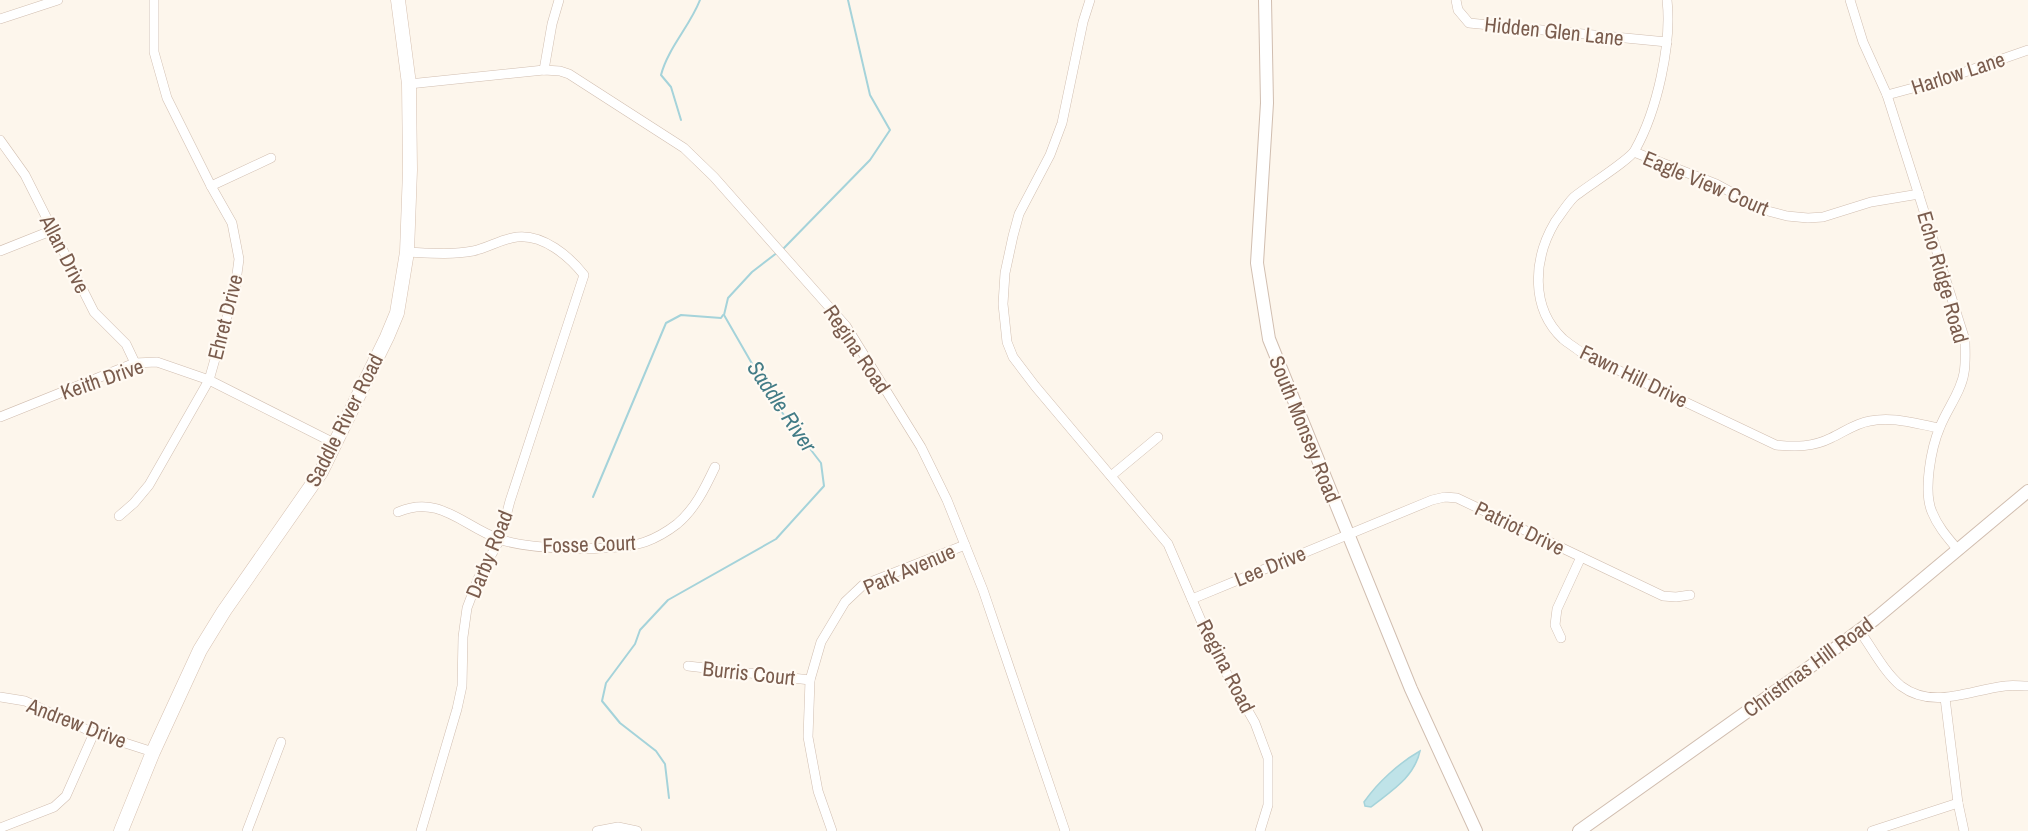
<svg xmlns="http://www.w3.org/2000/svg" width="2028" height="831" font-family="'Archivo Narrow',sans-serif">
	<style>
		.water { fill: #bfe3e8; stroke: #a5d3da; stroke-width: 1.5 }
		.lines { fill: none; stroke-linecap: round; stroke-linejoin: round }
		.stream { stroke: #a5d3da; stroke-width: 2 }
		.minor-casing { stroke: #d1beb0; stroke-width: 10 }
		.tertiary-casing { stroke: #d1beb0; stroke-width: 14 }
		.secondary-casing { stroke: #d6c0b0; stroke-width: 15 }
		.minor { stroke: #fff; stroke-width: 9 }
		.tertiary { stroke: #fff; stroke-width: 12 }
		.secondary { stroke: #fff; stroke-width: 14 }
		.labels { text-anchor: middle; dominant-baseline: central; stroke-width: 4.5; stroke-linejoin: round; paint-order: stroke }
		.street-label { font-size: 21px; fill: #7a5c4d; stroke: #fffaf3 }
		.water-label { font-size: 22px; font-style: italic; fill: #437c86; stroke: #fffaf3 }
	</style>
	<rect width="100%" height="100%" fill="#fdf6ec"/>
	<path class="water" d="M1420,751C1414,778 1391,791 1371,807L1365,806L1364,802C1378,782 1399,763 1420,751Z"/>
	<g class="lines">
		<g class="stream">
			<path d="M681,120L671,87L661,75C668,48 690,26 700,0"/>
			<polyline points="783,249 870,160 890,130 870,95 848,0"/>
			<polyline points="593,497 666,323 681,315 721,318 723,315"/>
			<polyline points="669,798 665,764 656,751 620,723 602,701 606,683 635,644 640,630 668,600 776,539 824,486 821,463 774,402 724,315 728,298 752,272 778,252"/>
		</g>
		<g class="minor-casing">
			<g id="minor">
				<polyline points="1090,0 1083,22 1062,123 1050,155 1019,214 1013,236 1005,273 1003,304 1007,342 1013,357 1035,386 1168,544 1215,653 1255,723 1268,758 1268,805 1260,831"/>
				<polyline points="1456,0 1458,10 1469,23 1667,42"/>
				<path d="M1667,0C1672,44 1657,111 1635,150C1630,160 1586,187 1574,197C1567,204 1561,214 1555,222C1533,259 1530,308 1563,339C1569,344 1576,348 1582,353L1776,445C1796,447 1813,447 1831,438C1844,432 1856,423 1870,421C1893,416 1916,424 1939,428"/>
				<path d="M1850,0L1863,42L1887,95L1965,340C1965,351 1966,362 1964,373C1961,392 1947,409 1940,427C1931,448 1923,491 1932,512C1938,527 1948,538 1958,550"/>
				<polyline points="0,19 58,0"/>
				<polyline points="544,70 552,24 559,0"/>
				<polyline points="409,84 544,70 560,71 569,74 684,148 714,177 846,326 921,447 947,500 983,590 1065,831"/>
				<polyline points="1887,95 1939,81 2028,50"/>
				<polyline points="0,140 25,175 94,312 126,344 135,363"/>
				<polyline points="1634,152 1716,184 1764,210 1787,216 1808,218 1823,217 1871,202 1919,194"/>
				<polyline points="211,186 271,158"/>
				<polyline points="0,251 53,230"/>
				<path d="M407,252C429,253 451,255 473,251C488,248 501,239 517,237C543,234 569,256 584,275L510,501L500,539L478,579L467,608L463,637L462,686L457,709L421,831"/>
				<polyline points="0,417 135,363 157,362 209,380 334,443"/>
				<polyline points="1111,476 1158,437"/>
				<path d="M398,512C439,494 463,526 499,539C529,550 615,552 645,542C656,538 668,531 677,524C695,509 705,488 715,467"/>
				<polyline points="119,516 134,503 149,485 209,380 235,289 239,259 232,223 211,186 167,98 154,52 154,0"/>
				<polyline points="1192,599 1432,500 1445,497 1457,498 1663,596 1676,597 1690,595"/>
				<path d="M1859,630C1872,648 1884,672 1901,686C1933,710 1970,690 2005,686C2012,685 2020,686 2028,686"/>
				<polyline points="1561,638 1555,625 1557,609 1581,557"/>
				<polyline points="688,666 810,680"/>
				<polyline points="0,697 25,701 94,733 153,752"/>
				<polyline points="1945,698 1958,803 1964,831"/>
				<polyline points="0,828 54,807 66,796 94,733"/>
				<polyline points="247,831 281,742"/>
				<polyline points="597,831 618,827 637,831"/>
				<polyline points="832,831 818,791 808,737 810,680 821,642 845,602 863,585 965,545"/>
				<polyline points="1872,831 1958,803"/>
			</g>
		</g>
		<g class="tertiary-casing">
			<g id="tertiary">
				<polyline points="1265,0 1267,103 1257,263 1269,339 1411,689 1476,831"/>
				<polyline points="1579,831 1814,664 1875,619 2028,491"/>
			</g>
		</g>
		<g class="secondary-casing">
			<polyline id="secondary" points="121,831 153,752 200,650 224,611 321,472 387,337 397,313 407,252 410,170 409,84 398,0"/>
		</g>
		<use href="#minor" class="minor"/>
		<use href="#tertiary" class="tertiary"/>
		<use href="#secondary" class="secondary"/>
	</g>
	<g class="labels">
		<g class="street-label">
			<text transform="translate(1554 31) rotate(6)">Hidden Glen Lane</text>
			<text transform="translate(1958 73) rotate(-18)">Harlow Lane</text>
			<text transform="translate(1706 183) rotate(23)">Eagle View Court</text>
			<text transform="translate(65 254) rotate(63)">Allan Drive</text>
			<text transform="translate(1943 277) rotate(74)">Echo Ridge Road</text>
			<text transform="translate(225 317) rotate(-76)">Ehret Drive</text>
			<text transform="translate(857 349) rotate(56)">Regina Road</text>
			<text transform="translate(1634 376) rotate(26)">Fawn Hill Drive</text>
			<text transform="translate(102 379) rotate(-19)">Keith Drive</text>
			<text transform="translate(344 420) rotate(-63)">Saddle River Road</text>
			<text transform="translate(1305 429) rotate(68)">South Monsey Road</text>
			<text transform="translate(1520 528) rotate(26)">Patriot Drive</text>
			<text transform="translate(589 544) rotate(-2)">Fosse Court</text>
			<text transform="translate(489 554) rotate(-68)">Darby Road</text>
			<text transform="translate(1270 566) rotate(-22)">Lee Drive</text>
			<text transform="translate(909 569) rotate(-23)">Park Avenue</text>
			<text transform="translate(1226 666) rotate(63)">Regina Road</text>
			<text transform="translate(1808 667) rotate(-36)">Christmas Hill Road</text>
			<text transform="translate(749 673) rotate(6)">Burris Court</text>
			<text transform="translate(77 723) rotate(21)">Andrew Drive</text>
		</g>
		<g class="water-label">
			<text transform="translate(782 406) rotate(56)">Saddle River</text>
		</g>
	</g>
</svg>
